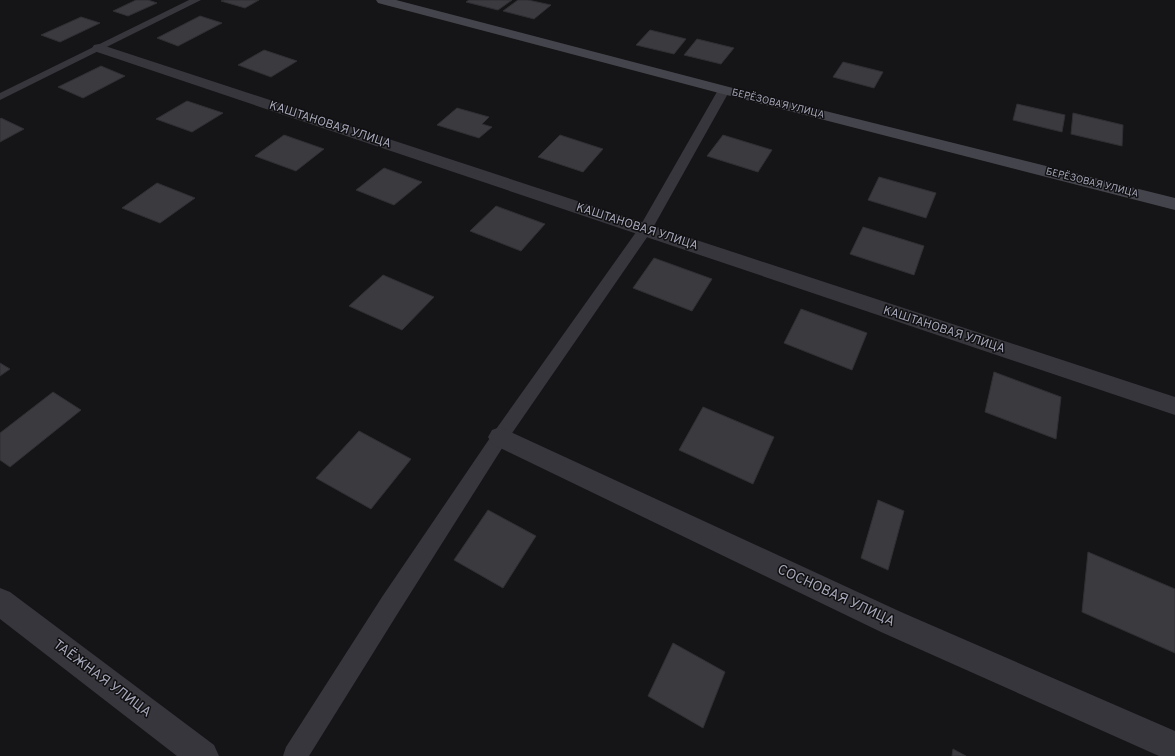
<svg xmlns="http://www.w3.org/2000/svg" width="1175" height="756" font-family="Overpass,sans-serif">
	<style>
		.building { fill: #3a3a3f; stroke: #302f33 }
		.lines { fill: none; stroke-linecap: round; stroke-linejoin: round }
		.service { fill: #36363c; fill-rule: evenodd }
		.minor { fill: #36363c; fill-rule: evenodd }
		.secondary { fill: #44444c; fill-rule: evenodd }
		.labels { text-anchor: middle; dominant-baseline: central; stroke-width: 3; stroke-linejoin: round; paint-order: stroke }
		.far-street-label { font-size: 10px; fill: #a6a7b8; stroke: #101012 }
		.street-label { font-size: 12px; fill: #a6a7b8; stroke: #101012 }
		.near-street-label { font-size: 14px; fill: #a6a7b8; stroke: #101012 }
	</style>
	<rect width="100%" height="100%" fill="#151517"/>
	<g class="building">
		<polygon points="136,0 148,0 157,3 128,16 113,11"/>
		<polygon points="224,0 259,0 245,8 221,1"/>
		<polygon points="469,0 512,0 498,10 466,2"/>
		<polygon points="518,0 528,0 551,5 534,19 503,11"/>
		<polygon points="200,16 222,23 178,46 157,38"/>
		<polygon points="81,17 100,23 60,42 41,35"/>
		<polygon points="650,30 686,39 674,54 636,45"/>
		<polygon points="697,39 734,48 721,64 684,55"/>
		<polygon points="264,50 297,61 271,77 238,65"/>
		<polygon points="843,62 883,72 874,88 833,77"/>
		<polygon points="101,66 125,76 83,98 58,87"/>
		<polygon points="187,101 223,113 192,132 156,119"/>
		<polygon points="1017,104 1065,115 1062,132 1013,120"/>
		<polygon points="457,108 489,117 482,124 492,127 479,138 437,125"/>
		<polygon points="1073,113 1123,125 1122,146 1071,134"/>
		<polygon points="1,118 24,129 0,142 0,119"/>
		<polygon points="284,135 324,149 296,171 255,156"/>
		<polygon points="560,135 603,149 583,172 538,157"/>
		<polygon points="723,135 772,150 758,172 707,156"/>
		<polygon points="384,168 422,182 394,205 356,190"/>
		<polygon points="879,177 936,193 926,218 868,200"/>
		<polygon points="157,183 195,198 160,223 122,208"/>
		<polygon points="496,206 545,224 521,251 470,231"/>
		<polygon points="863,227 924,246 914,275 850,254"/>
		<polygon points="654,258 712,279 692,311 633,288"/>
		<polygon points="383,275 434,297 402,330 349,306"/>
		<polygon points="801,309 867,333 852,370 784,343"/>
		<polygon points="0,363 10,369 0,376"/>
		<polygon points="994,372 1061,397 1056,439 985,412"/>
		<polygon points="53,392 81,410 10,467 0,460 0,433"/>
		<polygon points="703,407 774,437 753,484 679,450"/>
		<polygon points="359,431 411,459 371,509 316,478"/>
		<polygon points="878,500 904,511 888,570 861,558"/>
		<polygon points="488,510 536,536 503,588 454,560"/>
		<polygon points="1088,552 1175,589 1175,653 1082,612"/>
		<polygon points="673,643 725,672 703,728 648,696"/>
		<polygon points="953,749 966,756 952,756"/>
	</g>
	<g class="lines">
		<g class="service">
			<polygon points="189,0 201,0 0,100 0,93"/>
			<polygon points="724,87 728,88 730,90 650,233 506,442 398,613 309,756 283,756 286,747 382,597 494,432 639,228 718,90 720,88"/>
		</g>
		<g class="minor">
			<polygon points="99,44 1175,397 1175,415 94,51 92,48 94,45"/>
			<polygon points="500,427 901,612 1175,731 1175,756 1159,756 881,632 492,444 488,437 492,430"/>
			<polygon points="0,588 10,592 214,745 219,756 177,756 0,619"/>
		</g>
		<polygon class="secondary" points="376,0 396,0 729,87 1175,198 1175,210 719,93 378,3"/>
	</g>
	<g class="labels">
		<g class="far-street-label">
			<text transform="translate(778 104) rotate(14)">БЕРЁЗОВАЯ УЛИЦА</text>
			<text transform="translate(1092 183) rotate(14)">БЕРЁЗОВАЯ УЛИЦА</text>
		</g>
		<g class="street-label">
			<text transform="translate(330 125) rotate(18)">КАШТАНОВАЯ УЛИЦА</text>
			<text transform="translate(637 227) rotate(18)">КАШТАНОВАЯ УЛИЦА</text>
			<text transform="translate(944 330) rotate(18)">КАШТАНОВАЯ УЛИЦА</text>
		</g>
		<g class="near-street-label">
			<text transform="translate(836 596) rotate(25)">СОСНОВАЯ УЛИЦА</text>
			<text transform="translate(102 679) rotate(37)">ТАЁЖНАЯ УЛИЦА</text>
		</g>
	</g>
</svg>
